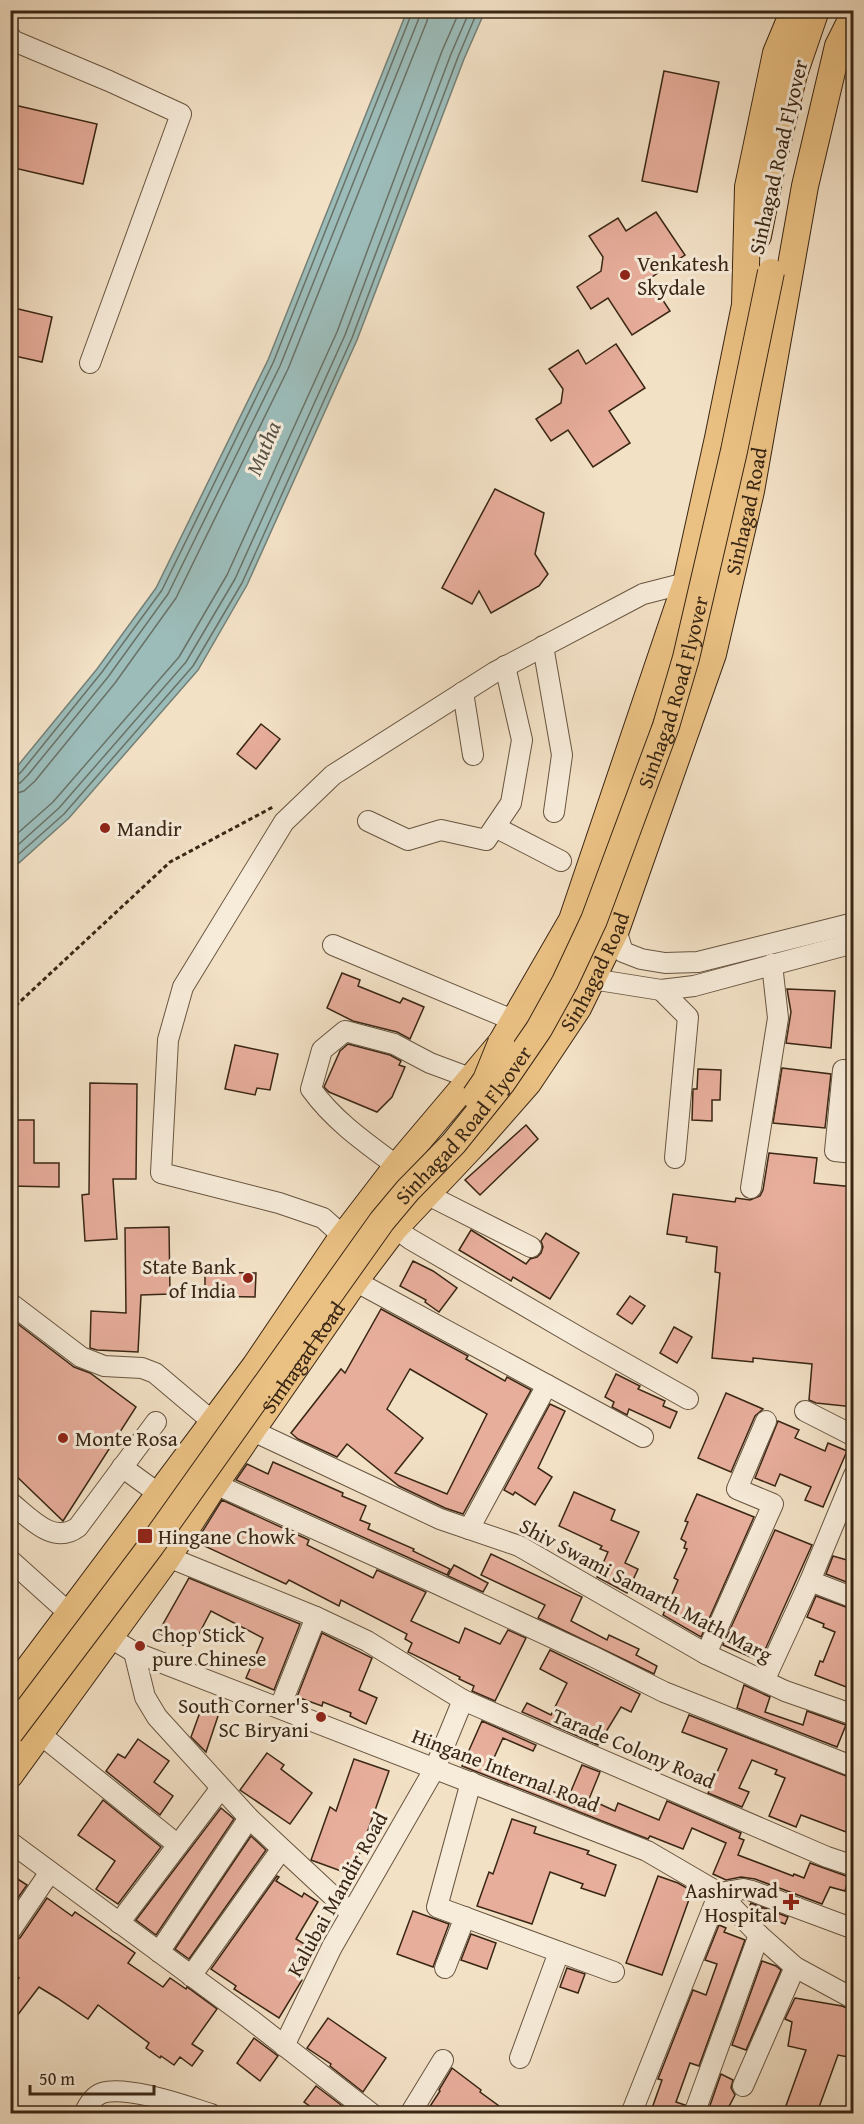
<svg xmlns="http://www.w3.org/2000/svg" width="864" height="2124" font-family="'Gentium Book Plus',serif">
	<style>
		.water { fill: #9cbcb9; stroke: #748077; stroke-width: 1.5 }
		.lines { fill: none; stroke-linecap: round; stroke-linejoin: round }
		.shore { stroke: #6a7166; stroke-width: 1.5 }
		.building { fill: #e8ae9c; stroke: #392614; stroke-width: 1.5; fill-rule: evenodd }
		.minor-casing { stroke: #685540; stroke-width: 22 }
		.major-casing { stroke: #392614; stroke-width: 28 }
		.path { stroke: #392614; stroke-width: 3; stroke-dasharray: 4.5 3; stroke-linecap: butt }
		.minor { stroke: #f7ecda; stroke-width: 20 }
		.major { stroke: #eac083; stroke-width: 26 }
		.major-bridge-casing { stroke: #392614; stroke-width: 28; stroke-linecap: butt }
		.major-bridge { stroke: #eac083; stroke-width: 26 }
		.poi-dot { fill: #8f2418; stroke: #f7ecda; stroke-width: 2 }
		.labels { text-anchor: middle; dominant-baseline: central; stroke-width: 6; stroke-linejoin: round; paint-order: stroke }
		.street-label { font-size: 21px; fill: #392614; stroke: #f7ecda }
		.poi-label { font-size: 21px; fill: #392614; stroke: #f7ecda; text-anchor: start }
		.water-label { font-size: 22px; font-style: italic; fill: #575346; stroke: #f7ecda }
	</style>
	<rect width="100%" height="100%" fill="#f3e1c6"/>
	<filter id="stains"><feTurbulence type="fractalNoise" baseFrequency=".00333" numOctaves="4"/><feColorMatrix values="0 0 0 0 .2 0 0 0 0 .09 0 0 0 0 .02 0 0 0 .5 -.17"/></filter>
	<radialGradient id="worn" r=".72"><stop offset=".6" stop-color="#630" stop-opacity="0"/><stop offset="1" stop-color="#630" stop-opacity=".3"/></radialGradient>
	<polygon class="water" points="407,11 485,11 464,59 357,340 247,585 198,670 69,818 11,870 11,774 97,669 156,588 268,360"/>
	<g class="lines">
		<g class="shore">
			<polyline points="10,778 16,777 22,771 102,672 162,590 273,363 413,10"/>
			<polyline points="10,786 20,783 28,775 108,677 168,594 280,366 419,18 420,10"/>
			<polyline points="10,795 24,791 35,781 115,683 176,598 288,369 427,21 429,10"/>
			<polyline points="10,840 53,802 179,657 227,575 337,332 442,51 460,10"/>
			<polyline points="10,852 59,808 186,662 235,579 345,335 451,54 470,10"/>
			<polyline points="10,862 64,814 193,666 242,583 352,338 458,57 478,10"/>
		</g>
	</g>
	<g class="building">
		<polygon points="664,71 719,82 697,192 642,181"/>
		<polygon points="10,104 97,124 83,184 10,167"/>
		<polygon points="656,212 685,255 649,279 670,311 632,335 608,298 591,309 577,287 601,271 603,257 589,236 618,218 626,231"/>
		<polygon points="10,307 52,317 42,362 10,355"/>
		<polygon points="616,344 645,388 609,411 630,443 593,467 568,430 551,441 536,419 561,403 563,389 549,369 578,350 586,364"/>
		<polygon points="495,489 544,513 535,554 548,574 539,586 491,613 479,591 472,604 442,588"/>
		<polygon points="261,724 280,739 256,769 237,754"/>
		<polygon points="342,973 360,980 358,986 400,1003 403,998 424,1007 410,1039 397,1032 353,1021 327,1008"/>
		<polygon points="787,989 835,991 831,1048 786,1043 791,1012"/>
		<polygon points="348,1044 390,1055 401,1061 399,1065 405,1067 392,1097 377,1112 329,1092 324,1087 340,1051"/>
		<polygon points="235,1045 278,1054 270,1090 257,1088 255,1095 225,1089"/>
		<polygon points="782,1068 831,1074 825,1128 773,1123"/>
		<polygon points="698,1069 721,1070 720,1100 712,1100 712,1121 692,1120 693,1089 697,1089"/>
		<polygon points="90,1083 137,1084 136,1179 113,1179 117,1239 85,1241 82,1195 89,1194"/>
		<polygon points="854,1086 854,1131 849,1130"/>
		<polygon points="10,1120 34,1120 34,1163 59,1163 59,1187 10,1186"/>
		<polygon points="526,1125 538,1139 480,1195 465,1180"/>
		<polygon points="769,1153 817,1158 814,1183 854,1187 854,1407 816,1403 809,1400 812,1364 753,1358 753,1362 712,1358 720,1273 715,1272 717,1247 686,1242 687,1237 667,1234 673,1194 735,1202 736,1198 750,1200 760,1196 763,1190"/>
		<polygon points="169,1227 170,1294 141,1295 138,1352 97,1350 90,1348 91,1311 126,1313 125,1228"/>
		<polygon points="471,1230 526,1264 530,1259 537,1257 541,1253 543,1247 541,1241 546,1233 579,1253 550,1299 513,1277 511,1281 459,1250"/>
		<polygon points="413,1261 433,1271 457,1288 439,1312 425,1302 426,1300 400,1286"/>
		<polygon points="205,1272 256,1273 255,1297 205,1296"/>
		<polygon points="630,1296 645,1306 632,1324 617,1314"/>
		<path d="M381,1309L468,1356L466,1359L505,1381L507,1377L531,1390L463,1514L445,1508L399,1486L347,1444L337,1457L298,1439L291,1433L341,1369L345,1373ZM410,1369L487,1414L447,1494L395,1473L423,1438L387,1409Z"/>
		<polygon points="10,1318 74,1367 90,1373 136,1407 63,1521 10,1470"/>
		<polygon points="674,1327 692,1337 677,1363 660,1353"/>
		<polygon points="616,1374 640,1386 638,1389 665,1401 663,1406 677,1412 670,1428 629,1409 627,1415 612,1407 614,1402 605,1397"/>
		<polygon points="726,1393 763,1409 755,1416 731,1472 698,1458"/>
		<polygon points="550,1404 565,1411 538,1468 552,1477 535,1505 515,1492 513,1495 504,1490"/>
		<polygon points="778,1421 799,1430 795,1438 825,1451 828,1443 847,1451 823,1507 805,1500 811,1487 780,1474 775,1486 755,1478"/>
		<polygon points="273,1462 343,1493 342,1496 366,1506 360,1520 370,1524 368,1529 414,1549 413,1551 450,1569 447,1575 236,1480 247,1464 268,1474"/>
		<polygon points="574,1492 615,1510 611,1520 639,1532 625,1563 638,1569 627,1593 597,1577 608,1552 600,1549 602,1546 559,1526"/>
		<polygon points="697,1494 754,1517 701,1637 663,1615 678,1580 674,1578 687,1549 684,1548 686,1542 681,1539 688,1522 685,1521"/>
		<polygon points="222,1500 309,1540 307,1545 373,1578 377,1570 426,1592 411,1621 459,1643 465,1628 500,1644 508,1630 526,1638 495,1701 472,1691 474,1686 459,1679 460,1677 408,1652 412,1643 405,1639 407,1634 341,1600 339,1606 289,1580 286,1584 196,1542"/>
		<polygon points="775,1530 812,1545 760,1661 723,1645"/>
		<polygon points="491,1554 582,1597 571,1621 607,1640 609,1635 639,1649 636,1655 657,1666 654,1674 538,1618 545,1605 481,1575"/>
		<polygon points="833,1556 854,1562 854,1585 826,1574"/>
		<polygon points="454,1565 488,1583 483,1592 448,1576"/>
		<polygon points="189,1578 300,1624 274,1690 246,1678 263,1638 211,1611 191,1649 158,1633"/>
		<polygon points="816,1596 854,1610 854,1690 815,1675 820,1661 823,1662 835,1632 823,1627 824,1624 807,1617"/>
		<polygon points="322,1633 372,1658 359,1690 377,1698 366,1724 350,1716 351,1713 323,1702 322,1706 297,1697"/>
		<polygon points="550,1650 640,1694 631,1712 621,1707 598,1745 522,1712 527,1703 551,1715 567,1683 540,1669"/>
		<polygon points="744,1685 770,1697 765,1712 803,1725 807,1711 846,1725 837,1747 737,1708"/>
		<polygon points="203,1704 220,1710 206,1752 191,1737"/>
		<polygon points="689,1715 854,1779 854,1835 801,1815 796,1827 769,1816 785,1778 775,1774 777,1770 752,1760 739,1788 749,1792 742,1807 708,1793 727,1749 682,1732"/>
		<polygon points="482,1721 536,1745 533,1751 503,1738 493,1760 530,1779 529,1781 561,1795 564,1787 571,1791 582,1765 600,1772 589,1799 615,1811 618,1803 659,1820 667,1801 741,1833 739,1838 744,1840 738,1855 793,1876 794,1874 804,1878 810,1863 849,1877 845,1891 830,1887 822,1904 755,1879 741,1877 726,1880 713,1874 726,1843 692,1828 683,1849 650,1836 648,1839 462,1766"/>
		<polygon points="138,1739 169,1761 154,1782 173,1796 160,1815 106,1771 118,1754 125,1758"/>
		<polygon points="267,1753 284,1765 281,1769 312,1793 290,1824 240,1790"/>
		<polygon points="354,1759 389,1771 352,1875 311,1860 330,1807 336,1811"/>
		<polygon points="103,1800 161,1847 118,1904 96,1889 115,1861 78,1835"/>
		<polygon points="221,1808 234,1819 156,1935 136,1920"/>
		<polygon points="512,1819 536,1827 534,1833 589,1851 587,1854 616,1865 605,1896 581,1888 583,1884 550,1872 532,1924 477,1906 489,1872 493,1874"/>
		<polygon points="251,1836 266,1850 189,1959 175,1949"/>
		<polygon points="10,1874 27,1885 10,1909"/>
		<polygon points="277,1876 279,1877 276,1881 302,1897 304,1893 318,1902 296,1939 306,1945 289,1972 302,1980 279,2018 234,1989 236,1986 211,1969"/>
		<polygon points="658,1876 678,1883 692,1891 662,1975 626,1963"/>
		<polygon points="47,1898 72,1916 75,1912 135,1953 128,1963 163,1987 170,1978 186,1989 187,1987 217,2009 192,2044 203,2051 192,2066 180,2057 174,2065 161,2056 160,2058 146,2048 149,2043 98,2005 88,2019 57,1998 39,1987 10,2025 10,1989 19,1978 10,1972 10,1943 20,1938"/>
		<polygon points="751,1903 788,1917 785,1924 760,1914 762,1909 750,1905"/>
		<polygon points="413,1911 449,1924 433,1967 397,1954"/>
		<polygon points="719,1925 726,1928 724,1932 745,1940 699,2066 690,2063 676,2102 685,2105 682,2114 650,2114 662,2080 658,2079 693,1990 706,1995 717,1964 705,1960"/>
		<polygon points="471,1934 496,1943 487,1969 461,1960"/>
		<polygon points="762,1961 776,1966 781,1970 746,2050 732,2045"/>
		<polygon points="567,1968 585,1974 578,1993 560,1987"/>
		<polygon points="795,1998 842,2006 854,2011 854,2058 838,2055 818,2110 812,2108 810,2114 783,2114 806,2050 788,2046 792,2022 785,2019"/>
		<polygon points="328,2018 386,2058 363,2092 330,2066 331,2064 307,2048"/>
		<polygon points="254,2038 278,2056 260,2081 237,2063"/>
		<polygon points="452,2068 481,2090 480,2092 510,2114 425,2114 440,2091 439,2090"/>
		<polygon points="721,2074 733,2080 731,2088 735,2095 725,2114 707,2114"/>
		<polygon points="316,2086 349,2111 348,2114 321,2114 304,2102"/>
	</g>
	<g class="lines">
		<g class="minor-casing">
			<g id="minor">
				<polyline points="10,36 14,41 109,81 181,114 90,363"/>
				<polyline points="543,646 562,755 554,812"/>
				<polyline points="463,692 473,755"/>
				<polyline points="368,821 408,840 441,830 486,840 511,803 522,740 505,666"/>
				<polyline points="495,827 561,861"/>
				<polyline points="616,930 623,952 641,959 665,963 698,962 854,923"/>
				<polyline points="333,945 515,1021"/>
				<polyline points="586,970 592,979 661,990 694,986 854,943"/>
				<polyline points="661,990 688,1017 675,1158"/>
				<polyline points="854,1071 843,1070 835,1151 854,1153"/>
				<path d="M397,1166C366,1143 334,1121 311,1089L322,1050L345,1031L394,1044L430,1063L473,1079"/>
				<polyline points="751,1188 778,1018 772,964"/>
				<polyline points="426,1194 531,1247"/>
				<polyline points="395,1228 410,1239 587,1342 688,1399"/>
				<polyline points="343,1236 323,1218 279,1203 161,1173 168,1040 183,987 284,822 333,775 495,672 643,594 686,583"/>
				<polyline points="355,1281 643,1437"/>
				<polyline points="10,1303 81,1357 104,1366 142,1368 155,1373 213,1422"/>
				<polyline points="805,1411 854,1436"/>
				<polyline points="253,1431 440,1519 519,1546 706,1654 785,1691 854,1715"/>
				<polyline points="122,1467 159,1494"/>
				<polyline points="215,1484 435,1583 592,1656 664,1692 854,1767"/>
				<path d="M10,1502C29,1517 53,1546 78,1527L156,1422"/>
				<polyline points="469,1529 547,1385"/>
				<polyline points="168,1557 316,1617 367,1641 463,1700"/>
				<polyline points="10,1560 70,1614 134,1652 647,1851 719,1893 759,1935 795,1967 854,1999"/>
				<polyline points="810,1581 854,1598"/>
				<polyline points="134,1652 145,1697 157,1717 249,1818 351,1913"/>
				<polyline points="706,1654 773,1504 737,1489 766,1421"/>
				<polyline points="764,1681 810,1581 854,1475"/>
				<polyline points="280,1707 316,1617"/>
				<polyline points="41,1735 178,1845"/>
				<polyline points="471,1782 437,1907 614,1972"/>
				<polyline points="10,1842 250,2019 372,2114"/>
				<polyline points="119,1923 221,1788"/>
				<polyline points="10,1931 50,1872"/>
				<polyline points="159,1952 249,1818"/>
				<polyline points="445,1968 465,1917"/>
				<polyline points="191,1976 281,1850"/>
				<polyline points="284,2046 332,1947 435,1768 463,1700 827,1857 854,1866"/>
				<polyline points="520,2058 559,1952"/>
				<polyline points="743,2086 795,1967"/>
				<path d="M84,2114C88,2105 93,2096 102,2093C127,2085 185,2106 211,2114"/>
				<polyline points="410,2114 443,2060"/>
				<polyline points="631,2114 719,1893 743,1889 752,1891 854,1929"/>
				<polyline points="694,2114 759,1935"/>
			</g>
		</g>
		<g class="major-casing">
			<g id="major">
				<polyline points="758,236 772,165 794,74 816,10"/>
				<polyline points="10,1693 255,1366 338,1243 397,1166 501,1043 572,920 686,583 718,438 745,305 748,187 776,53 794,10"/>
				<path id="s1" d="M10,1775L168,1557L215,1484L355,1281L395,1228L477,1141L528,1083L578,1008L616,930L713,654L751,491L805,186L838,46L854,14"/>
			</g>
		</g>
		<polyline class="path" points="10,1011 170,862 273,807"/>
		<use href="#minor" class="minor"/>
		<use href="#major" class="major"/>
		<g class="major-bridge-casing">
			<g id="major-bridge">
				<polyline points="475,1096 486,1080 501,1043"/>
				<path id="s2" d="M10,1733L151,1546L382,1221L408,1190L454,1143L502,1083L539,1029L565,982L594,920L666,726L686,658L734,451L771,272"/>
			</g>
		</g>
		<use href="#major-bridge" class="major-bridge"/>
	</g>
	<g class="poi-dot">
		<circle cx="625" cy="275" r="6"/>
		<circle cx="105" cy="828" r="6"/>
		<circle cx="248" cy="1278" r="6"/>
		<circle cx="63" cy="1438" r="6"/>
		<rect x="137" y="1528" width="16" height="16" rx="3"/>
		<circle cx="140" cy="1646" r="6"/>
		<circle cx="321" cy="1717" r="6"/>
		<path d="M788 1893h6v6h6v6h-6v6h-6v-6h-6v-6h6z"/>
	</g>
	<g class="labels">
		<g class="street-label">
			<text transform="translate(778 157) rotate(-77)">Sinhagad Road Flyover</text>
			<text stroke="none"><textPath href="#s1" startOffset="1482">Sinhagad Road</textPath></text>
			<text stroke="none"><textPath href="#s2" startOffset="1245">Sinhagad Road Flyover</textPath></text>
			<text stroke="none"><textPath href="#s1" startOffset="996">Sinhagad Road</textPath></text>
			<text stroke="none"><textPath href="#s2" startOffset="759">Sinhagad Road Flyover</textPath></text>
			<text stroke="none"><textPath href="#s1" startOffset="510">Sinhagad Road</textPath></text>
			<text transform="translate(646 1590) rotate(28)">Shiv Swami Samarth Math Marg</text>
			<text transform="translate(634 1748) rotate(23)">Tarade Colony Road</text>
			<text transform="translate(506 1770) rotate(21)">Hingane Internal Road</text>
			<text transform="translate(337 1894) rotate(-61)">Kalubai Mandir Road</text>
		</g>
		<g class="poi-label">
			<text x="637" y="263">Venkatesh<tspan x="637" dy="24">Skydale</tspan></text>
			<text x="117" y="828">Mandir</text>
			<text x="236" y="1266" text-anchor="end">State Bank<tspan x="236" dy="24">of India</tspan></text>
			<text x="75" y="1438">Monte Rosa</text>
			<text x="158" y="1536">Hingane Chowk</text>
			<text x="152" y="1634">Chop Stick<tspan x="152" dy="24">pure Chinese</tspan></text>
			<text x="309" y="1705" text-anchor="end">South Corner's<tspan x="309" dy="24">SC Biryani</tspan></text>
			<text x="778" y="1890" text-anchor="end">Aashirwad<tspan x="778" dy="24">Hospital</tspan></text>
		</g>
		<g class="water-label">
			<text transform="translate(263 448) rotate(-67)">Mutha</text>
		</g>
	</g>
	<rect width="864" height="2124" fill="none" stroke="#f3e1c6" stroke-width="36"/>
	<rect x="12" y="12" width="840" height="2100" fill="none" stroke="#392614" stroke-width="3"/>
	<rect x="18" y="18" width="828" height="2088" fill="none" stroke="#392614" stroke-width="1.5"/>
	<path d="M30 2085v9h124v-9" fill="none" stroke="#392614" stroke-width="3"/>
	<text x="39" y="2085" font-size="18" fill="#392614" stroke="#f7ecda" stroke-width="4.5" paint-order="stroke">50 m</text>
	<rect width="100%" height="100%" filter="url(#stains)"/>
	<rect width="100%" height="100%" fill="url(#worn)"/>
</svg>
